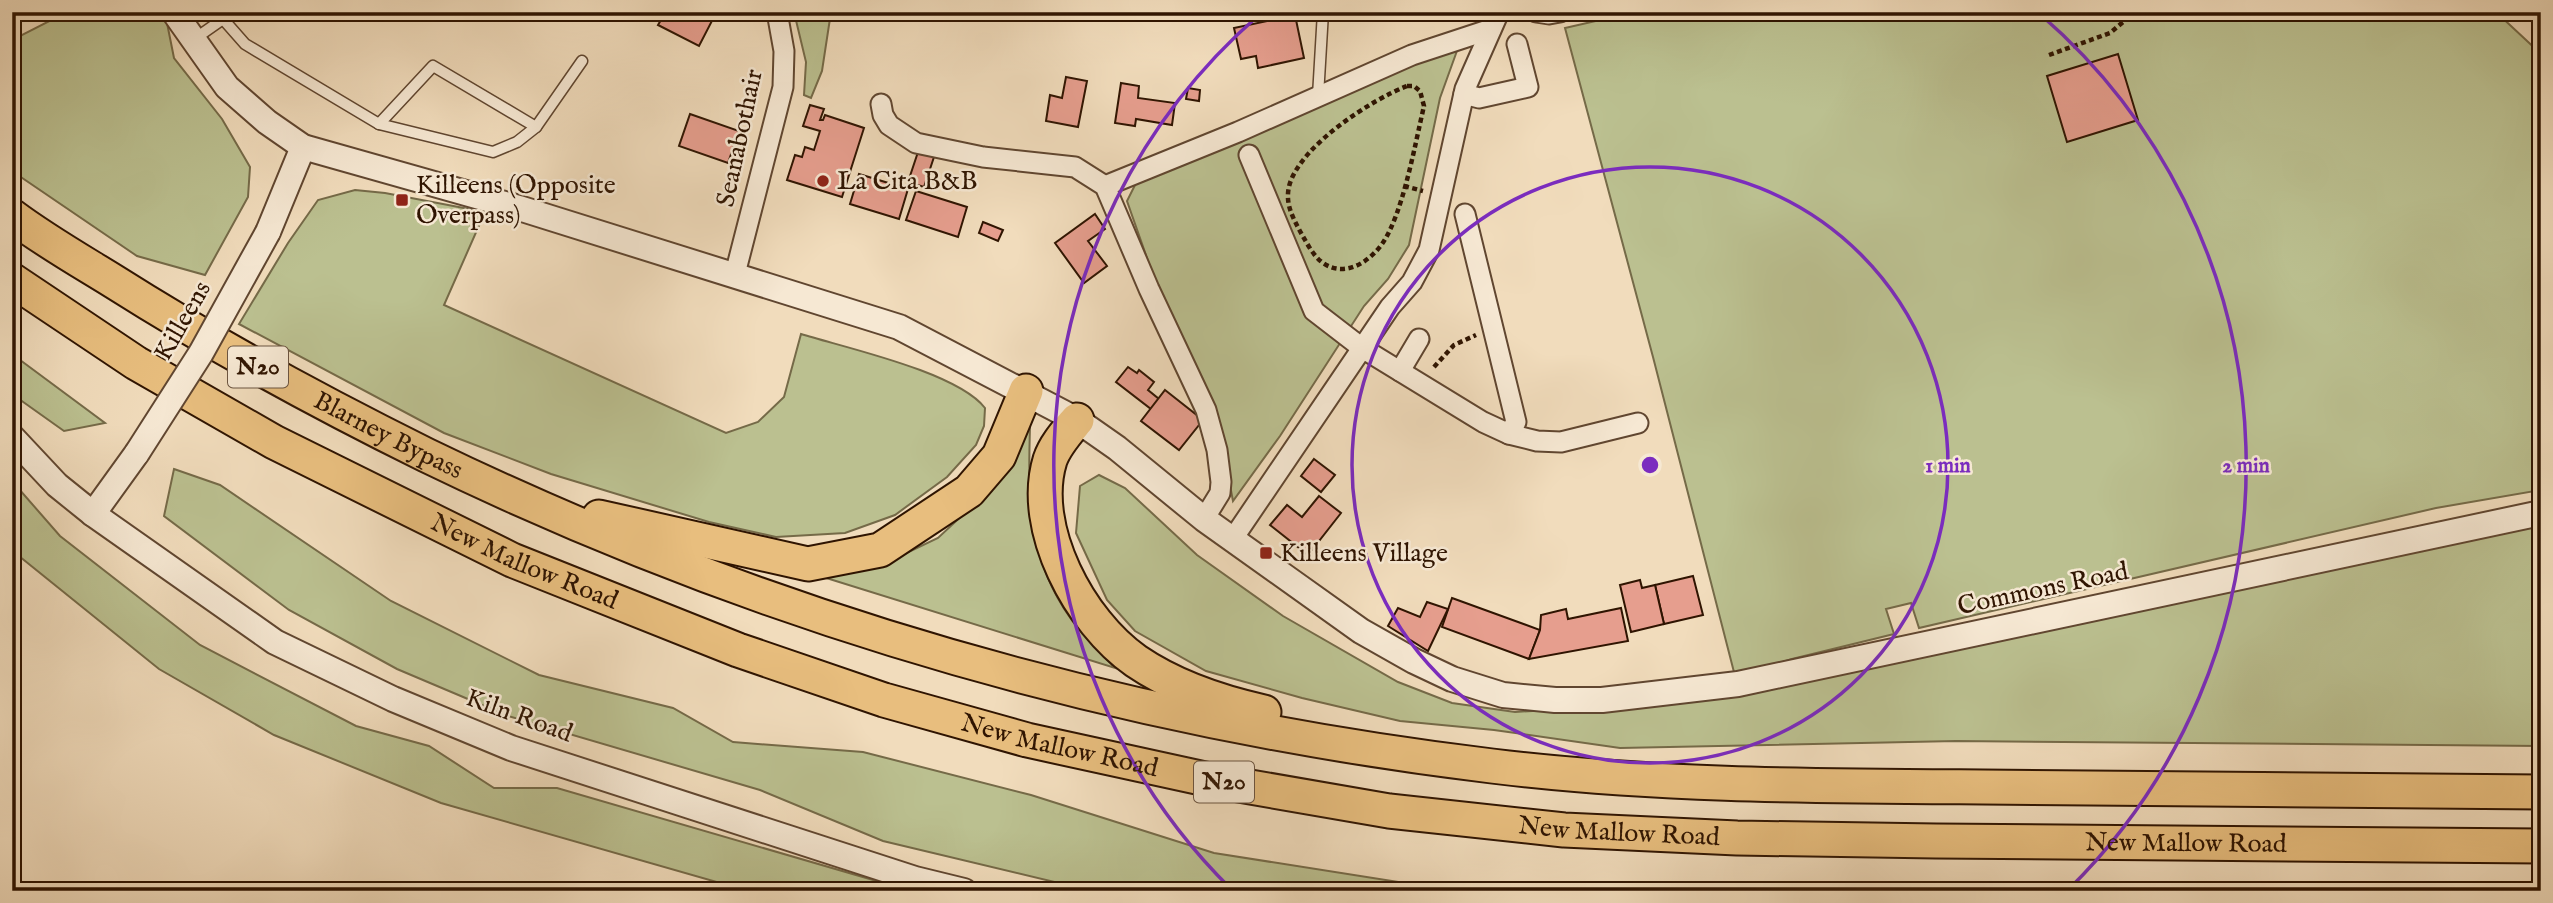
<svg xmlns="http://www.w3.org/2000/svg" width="2553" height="903" font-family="'IM FELL English',serif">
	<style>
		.green { fill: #bbc090; stroke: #756a48; stroke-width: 2 }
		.building { fill: #e69e8e; stroke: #2f1401; stroke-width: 2 }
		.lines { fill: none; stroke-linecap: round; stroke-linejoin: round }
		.service-casing { stroke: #604630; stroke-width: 13 }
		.minor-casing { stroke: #604630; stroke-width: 23 }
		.tertiary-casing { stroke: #604630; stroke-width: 28 }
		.trunk-casing { stroke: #2f1401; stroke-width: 37 }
		.path { stroke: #2f1401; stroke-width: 4.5; stroke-dasharray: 5 3.5; stroke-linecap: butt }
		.service { stroke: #f6e8d3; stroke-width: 10 }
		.minor { stroke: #f6e8d3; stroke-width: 19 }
		.tertiary { stroke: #f6e8d3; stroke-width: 24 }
		.trunk { stroke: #e8be7e; stroke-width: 33 }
		.tertiary-bridge-casing { stroke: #604630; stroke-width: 28; stroke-linecap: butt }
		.tertiary-bridge { stroke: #f6e8d3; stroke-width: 24 }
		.ring { fill: none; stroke: #7b2cbf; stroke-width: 3.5 }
		.poi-dot { fill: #8f2418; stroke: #f6e8d3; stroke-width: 2.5 }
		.labels { text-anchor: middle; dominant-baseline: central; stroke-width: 5; stroke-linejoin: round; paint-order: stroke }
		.shield { fill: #f6e8d3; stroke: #6b5440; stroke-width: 2 }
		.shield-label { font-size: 24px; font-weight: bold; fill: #2f1401 }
		.street-label { font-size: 26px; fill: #2f1401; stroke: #f6e8d3 }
		.poi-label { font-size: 26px; fill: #2f1401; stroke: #f6e8d3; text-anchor: start }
		.centre { fill: #7b2cbf; stroke: #f6e8d3; stroke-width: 3.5 }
		.ring-label { font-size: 21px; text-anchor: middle; font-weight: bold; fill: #7b2cbf; stroke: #f6e8d3; stroke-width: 5; stroke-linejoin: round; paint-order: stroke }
	</style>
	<rect width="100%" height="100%" fill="#f1dcbc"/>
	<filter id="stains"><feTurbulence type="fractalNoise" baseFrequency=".00286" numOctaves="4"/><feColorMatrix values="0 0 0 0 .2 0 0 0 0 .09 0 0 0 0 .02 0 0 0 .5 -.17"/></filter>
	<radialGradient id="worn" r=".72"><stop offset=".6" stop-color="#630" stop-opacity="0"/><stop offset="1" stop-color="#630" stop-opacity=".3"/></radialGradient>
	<g class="green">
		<polygon points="67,12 159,12 167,23 174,58 222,119 250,167 248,197 205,275 137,256 12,171 12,40"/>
		<polygon points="794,12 831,12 822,71 811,98 804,95 806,62"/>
		<polygon points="1635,12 2496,12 2541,54 2541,490 2436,508 1919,628 1911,603 1886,609 1894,634 1792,659 1735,676 1653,357 1565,28"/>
		<polygon points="1458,48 1440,98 1409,245 1388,279 1364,306 1280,436 1233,501 1216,413 1154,278 1127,201 1136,183 1405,68"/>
		<path d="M355,190L385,193L485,212L444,305L726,433L758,422L784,397L801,334C846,348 957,372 985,408L984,426L976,445L947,477L895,515L845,533L776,537L709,522L551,474L444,433L239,324L288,243L318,200Z"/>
		<polygon points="12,354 105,423 64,431 12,394"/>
		<path d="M1030,426C1028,498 1027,557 1071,619C1083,636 1100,652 1115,668L807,572L894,559L938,538L999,481Z"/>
		<polygon points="174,469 220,485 391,601 539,675 673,708 733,742 863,752 1031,795 1214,853 1449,890 1483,891 1092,891 883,841 760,790 508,716 397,669 289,610 164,516"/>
		<polygon points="1099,475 1125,488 1197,555 1283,616 1398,682 1452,703 1515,712 1618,706 2541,513 2541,746 1956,741 1620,748 1494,730 1400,721 1302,698 1206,671 1135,631 1107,600 1076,533 1080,486"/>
		<polygon points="12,481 60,536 200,645 356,726 429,746 494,788 557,788 911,891 748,891 441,803 274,735 159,669 14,552 12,550"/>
	</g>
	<g class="building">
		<polygon points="675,12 709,12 715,15 699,46 658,25 665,13 673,18"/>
		<polygon points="1295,15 1304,58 1258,68 1256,56 1241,59 1234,28"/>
		<polygon points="2118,54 2138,120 2067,142 2047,76"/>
		<polygon points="1066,77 1087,81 1078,127 1046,121 1050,95 1062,98"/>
		<polygon points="1121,83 1139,86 1138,98 1175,103 1172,125 1136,119 1135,126 1115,123"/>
		<polygon points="1188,88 1200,90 1199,101 1186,99"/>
		<polygon points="810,105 824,109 820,120 823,120 825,115 864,128 842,197 787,180 795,155 802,157 805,147 814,150 820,131 803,126"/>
		<polygon points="690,114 739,131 728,163 679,146"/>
		<polygon points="919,149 935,154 924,187 908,182"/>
		<polygon points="859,174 908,189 899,219 850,204"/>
		<polygon points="916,191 967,207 958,237 906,220"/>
		<polygon points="1095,214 1105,229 1088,241 1107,266 1084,283 1055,243"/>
		<polygon points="983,222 1003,230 998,241 979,233"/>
		<polygon points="1128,367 1137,373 1139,370 1154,382 1148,390 1159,399 1151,409 1116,382"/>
		<polygon points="1165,390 1203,420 1179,450 1141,421"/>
		<polygon points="1314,459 1335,475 1321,492 1301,476"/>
		<polygon points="1319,496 1341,513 1308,555 1270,525 1287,505 1302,517"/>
		<polygon points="1693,576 1703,615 1664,624 1655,585"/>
		<polygon points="1640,580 1642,588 1655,585 1664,624 1631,632 1620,585"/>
		<polygon points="1452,598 1540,630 1529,659 1442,627"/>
		<polygon points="1427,602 1448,609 1428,651 1388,626 1398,608 1420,617"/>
		<polygon points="1621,608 1628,641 1529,659 1540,630 1541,615 1566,609 1568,619"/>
	</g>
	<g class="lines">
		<g class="service-casing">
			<g id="service">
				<polyline points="223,19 245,44 379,124 493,152 517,142 536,127 582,61"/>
				<polyline points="193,40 233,12"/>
				<polyline points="1318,96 1323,12"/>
				<polyline points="379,124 433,66 536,127"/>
			</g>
		</g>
		<g class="minor-casing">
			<g id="minor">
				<polyline points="1536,12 1549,14 1560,12"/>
				<polyline points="1464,94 1479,98 1528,87 1517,44"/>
				<polyline points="881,104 883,115 889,125 916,143 983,157 1075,167 1105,186 1149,289 1206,410 1217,450 1221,482 1220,493 1204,519"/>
				<polyline points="1249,155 1314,311 1362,348 1483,422 1509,434 1537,441 1561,442 1638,423"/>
				<polyline points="1105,186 1238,132 1412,55 1491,29"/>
				<polyline points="1465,214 1516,422 1509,434"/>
				<polyline points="735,274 783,87 784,51 777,12"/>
				<polyline points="1400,371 1419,339"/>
				<polyline points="1232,540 1390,307 1412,282 1429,250 1465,89 1499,12"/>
			</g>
		</g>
		<g class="tertiary-casing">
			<g id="tertiary">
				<polyline points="174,12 227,87 267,122 303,147 519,208 899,327 1077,420 1117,448 1204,519 1361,631 1414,661 1452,679 1503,695 1555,700 1602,700 1738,684 2541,513"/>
				<polyline points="268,232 303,147"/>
				<polyline points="12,437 57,485 93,514 275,642 393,699 511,748 915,879 964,891"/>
				<polyline points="93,514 137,453"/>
			</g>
		</g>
		<g class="trunk-casing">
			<g id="trunk">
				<path id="s1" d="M12,216C44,240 79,260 113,281C214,345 319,402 426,455C764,619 1119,721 1492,766C1655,786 1819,786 1983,787C2169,789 2355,790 2541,792"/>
				<path id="s2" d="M12,280L136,363L274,442L512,560L738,650L884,700L1027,740L1210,780L1389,811L1564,830L1737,838L1936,841L2541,846"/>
				<path d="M1077,420C1067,432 1055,445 1050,460C1029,528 1080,622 1136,661C1174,687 1219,702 1264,712"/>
				<polyline points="599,517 808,564 880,550 969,491 999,456 1026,391"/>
			</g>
		</g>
		<g class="path">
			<polyline points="2049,55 2110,33 2135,12"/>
			<path d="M1407,86H1414L1420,91L1424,106C1415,144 1403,214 1382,244C1369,262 1345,278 1323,263C1313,256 1307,243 1301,233C1292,216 1284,202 1290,183C1303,144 1371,100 1407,86Z"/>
			<polyline points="1404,186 1423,191"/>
			<polyline points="1434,367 1454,345 1476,335"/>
		</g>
		<use href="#service" class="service"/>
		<use href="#minor" class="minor"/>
		<use href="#tertiary" class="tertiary"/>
		<use href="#trunk" class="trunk"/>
		<g class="tertiary-bridge-casing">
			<polyline id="tertiary-bridge" points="137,453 201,353 268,232"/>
		</g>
		<use href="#tertiary-bridge" class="tertiary-bridge"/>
	</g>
	<g class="ring">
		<circle cx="1650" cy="465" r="298"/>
		<path d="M1232 890A596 596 0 0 1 1259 15M2041 15A596 596 0 0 1 2068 890"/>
	</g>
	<g class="poi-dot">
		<circle cx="823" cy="181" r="7"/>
		<rect x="395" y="193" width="14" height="14" rx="3.5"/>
		<rect x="1259" y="546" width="14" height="14" rx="3.5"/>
	</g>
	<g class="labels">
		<g class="shield">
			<rect x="228" y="346.5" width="60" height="41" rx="5"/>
			<rect x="1194" y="761.5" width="60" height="41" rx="5"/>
		</g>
		<g class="shield-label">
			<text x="258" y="367">N20</text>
			<text x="1224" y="782">N20</text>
		</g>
		<g class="street-label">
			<text transform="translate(740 138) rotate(-78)">Seanabothair</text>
			<text transform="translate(183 321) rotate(-60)">Killeens</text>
			<text stroke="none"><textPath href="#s1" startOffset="436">Blarney Bypass</textPath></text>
			<text stroke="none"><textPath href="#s2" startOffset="586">New Mallow Road</textPath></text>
			<text transform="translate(2043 589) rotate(-12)">Commons Road</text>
			<text transform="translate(519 716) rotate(20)">Kiln Road</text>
			<text stroke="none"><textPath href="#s2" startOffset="1153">New Mallow Road</textPath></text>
			<text stroke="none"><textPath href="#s2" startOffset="1720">New Mallow Road</textPath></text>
			<text stroke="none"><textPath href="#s2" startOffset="2287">New Mallow Road</textPath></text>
		</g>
		<g class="poi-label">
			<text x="837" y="181">La Cita B&amp;B</text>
			<text x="416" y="185">Killeens (Opposite<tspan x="416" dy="30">Overpass)</tspan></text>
			<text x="1280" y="553">Killeens Village</text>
		</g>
	</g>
	<circle cx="1650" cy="465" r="10" class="centre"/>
	<g class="ring-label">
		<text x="1948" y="472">1 min</text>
		<text x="2246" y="472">2 min</text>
	</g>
	<rect width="2553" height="903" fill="none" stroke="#f1dcbc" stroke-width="42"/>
	<rect x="14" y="14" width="2525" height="875" fill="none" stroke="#2f1401" stroke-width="3.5"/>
	<rect x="21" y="21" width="2511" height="861" fill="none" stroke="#2f1401" stroke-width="2"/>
	<rect width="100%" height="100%" filter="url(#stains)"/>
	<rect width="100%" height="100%" fill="url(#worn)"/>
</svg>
